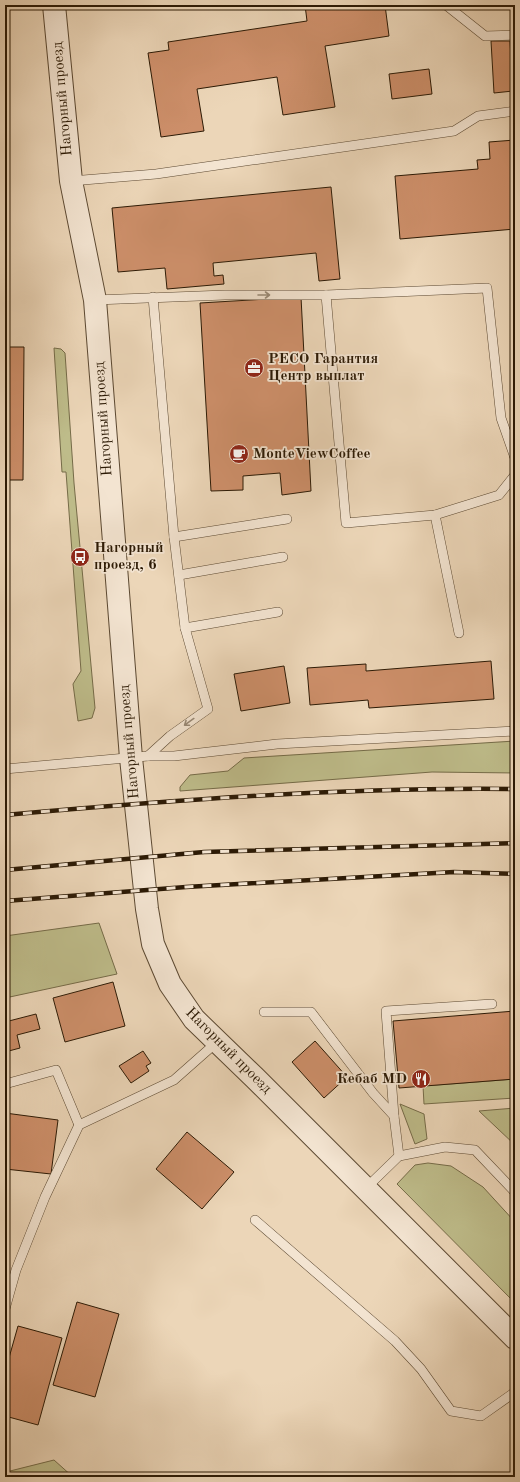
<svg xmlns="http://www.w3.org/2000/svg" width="520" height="1482" font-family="'Old Standard TT',serif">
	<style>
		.green { fill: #bebc8a; stroke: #756b48 }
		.building { fill: #cd8f6a; stroke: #2c1a05 }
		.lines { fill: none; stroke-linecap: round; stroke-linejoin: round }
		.service-casing { stroke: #5c4932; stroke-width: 10 }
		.tertiary-casing { stroke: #5c4932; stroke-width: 24 }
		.service { stroke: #f3e4d1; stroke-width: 9 }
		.tertiary { stroke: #f3e4d1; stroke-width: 22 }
		.rail-casing { stroke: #2c1a05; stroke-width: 4.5 }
		.rail { stroke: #f3e4d1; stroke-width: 3; stroke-dasharray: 9; stroke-linecap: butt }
		.oneway { stroke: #998975 }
		.labels { text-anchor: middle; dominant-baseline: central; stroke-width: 3.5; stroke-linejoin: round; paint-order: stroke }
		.street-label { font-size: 15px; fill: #2c1a05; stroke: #f3e4d1 }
		.poi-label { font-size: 15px; font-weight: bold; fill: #2c1a05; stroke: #f3e4d1; text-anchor: start }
	</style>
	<rect width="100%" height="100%" fill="#ecd6b8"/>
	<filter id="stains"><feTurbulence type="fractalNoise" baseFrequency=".005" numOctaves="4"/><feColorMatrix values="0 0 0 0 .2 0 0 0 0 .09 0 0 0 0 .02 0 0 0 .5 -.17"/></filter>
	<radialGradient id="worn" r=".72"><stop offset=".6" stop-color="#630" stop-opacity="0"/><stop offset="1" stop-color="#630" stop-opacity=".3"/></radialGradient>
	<g class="green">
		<polygon points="54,348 61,349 65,353 74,483 95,708 92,718 78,721 73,684 81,671 66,472 62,472"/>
		<polygon points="515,741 515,773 432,772 180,791 180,787 190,775 228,771 244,758"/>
		<polygon points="99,923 117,974 5,998 5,936"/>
		<polygon points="515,1079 515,1098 424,1104 423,1086"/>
		<polygon points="400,1104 424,1114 427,1139 415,1144"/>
		<polygon points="515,1108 515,1145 479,1111"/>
		<polygon points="428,1163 451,1166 483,1187 515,1222 515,1303 397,1184 415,1165"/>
		<polygon points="54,1460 73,1477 5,1477 5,1470 10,1471"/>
	</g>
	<g class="building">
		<polygon points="305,5 385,5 389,36 325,46 335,107 283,115 277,77 197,89 204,131 161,137 148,53 169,50 168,42 307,21"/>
		<polygon points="491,41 510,41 513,91 494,93"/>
		<polygon points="429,69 432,94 392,99 389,74"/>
		<polygon points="515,140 515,229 400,239 395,176 478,169 477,160 490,159 489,142"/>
		<polygon points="331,187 340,279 319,281 316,253 213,263 214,276 223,275 224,284 167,289 165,268 118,272 112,208"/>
		<polygon points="301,297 311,491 282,495 280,473 243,476 243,490 211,491 200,303"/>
		<polygon points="5,347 24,347 23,480 5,480"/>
		<polygon points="491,661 494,699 369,708 368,700 310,705 307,668 366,664 366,671"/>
		<polygon points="284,666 290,703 241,711 234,674"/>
		<polygon points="113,982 125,1026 65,1042 53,998"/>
		<polygon points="515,1011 515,1079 399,1088 393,1021"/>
		<polygon points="36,1014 40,1029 17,1035 20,1048 5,1052 5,1022"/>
		<polygon points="315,1041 347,1077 324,1098 292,1062"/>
		<polygon points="143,1051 151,1063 146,1066 149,1071 131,1083 119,1066"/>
		<polygon points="5,1113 58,1120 51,1174 5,1169"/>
		<polygon points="187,1132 234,1172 202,1209 156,1169"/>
		<polygon points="77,1302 119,1314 95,1397 53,1385"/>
		<polygon points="18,1326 62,1338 38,1425 5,1416 5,1372"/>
	</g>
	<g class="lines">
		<g class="service-casing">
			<g id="service">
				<polyline points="446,5 485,36 515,35"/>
				<polyline points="71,181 156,174 454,131 478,116 515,111"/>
				<polyline points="326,295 346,523 435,515 499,495 515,475"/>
				<polyline points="95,300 225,295 326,295 487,288 501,418 515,458"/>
				<polyline points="435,515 459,633"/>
				<polyline points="174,537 287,519"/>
				<polyline points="179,575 283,557"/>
				<polyline points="185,628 278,612"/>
				<polyline points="148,756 170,736 208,709 185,628 174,537 153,297"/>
				<polyline points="5,769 148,756 174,756 277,744 515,731"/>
				<polyline points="264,1012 311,1012 373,1093 394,1116 399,1156"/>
				<polyline points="5,1084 56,1070 79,1125"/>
				<polyline points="394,1116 386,1011 492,1004"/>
				<polyline points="366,1188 399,1156 445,1147 475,1150 515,1192"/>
				<polyline points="255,1220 395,1341 421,1369 451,1411 481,1416 515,1392"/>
				<polyline points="5,1309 16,1270 45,1197 79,1125 174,1080 217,1042"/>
			</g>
		</g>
		<g class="tertiary-casing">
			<polyline id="tertiary" points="54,5 71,181 95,300 131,758 147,909 153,944 170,984 194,1019 255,1078 515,1338"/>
		</g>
		<use href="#service" class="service"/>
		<use href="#tertiary" class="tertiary"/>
		<g class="rail-casing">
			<g id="rail">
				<path d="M5,815C175,800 345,787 515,789"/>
				<polyline points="5,870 204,852 515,843"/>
				<polyline points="5,901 186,887 454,872 515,874"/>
			</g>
		</g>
		<use href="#rail" class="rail"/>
	</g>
	<defs><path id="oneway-shaft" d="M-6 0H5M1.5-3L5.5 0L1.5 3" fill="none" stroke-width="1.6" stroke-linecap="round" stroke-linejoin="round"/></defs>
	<g class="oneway">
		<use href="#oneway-shaft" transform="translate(264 295)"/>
		<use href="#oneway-shaft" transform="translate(189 722) rotate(144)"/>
	</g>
	<defs>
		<g id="office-disc" transform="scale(1)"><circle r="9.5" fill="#8f2418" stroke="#f3e4d1"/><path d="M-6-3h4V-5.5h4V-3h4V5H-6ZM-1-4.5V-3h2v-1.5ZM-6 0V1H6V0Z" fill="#fff"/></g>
		<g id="cafe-disc" transform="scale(1)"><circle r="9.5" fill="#8f2418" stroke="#f3e4d1"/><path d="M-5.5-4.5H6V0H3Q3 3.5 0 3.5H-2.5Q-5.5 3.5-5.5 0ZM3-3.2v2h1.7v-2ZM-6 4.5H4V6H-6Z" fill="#fff"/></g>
		<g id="bus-disc" transform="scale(1)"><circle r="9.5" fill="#8f2418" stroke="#f3e4d1"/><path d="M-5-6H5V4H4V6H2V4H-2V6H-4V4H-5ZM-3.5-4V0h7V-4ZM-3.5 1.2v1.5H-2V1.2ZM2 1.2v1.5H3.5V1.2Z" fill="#fff"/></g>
		<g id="restaurant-disc" transform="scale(1)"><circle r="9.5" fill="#8f2418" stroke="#f3e4d1"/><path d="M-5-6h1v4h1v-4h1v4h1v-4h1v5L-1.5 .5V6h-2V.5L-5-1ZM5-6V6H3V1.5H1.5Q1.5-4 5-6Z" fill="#fff"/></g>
	</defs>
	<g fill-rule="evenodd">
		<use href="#office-disc" x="254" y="368"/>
		<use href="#cafe-disc" x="239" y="454"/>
		<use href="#bus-disc" x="80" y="557"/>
		<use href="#restaurant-disc" x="421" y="1079"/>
	</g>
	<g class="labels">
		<g class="street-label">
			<text transform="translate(63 99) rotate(-95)">Нагорный проезд</text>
			<text transform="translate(104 419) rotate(-94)">Нагорный проезд</text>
			<text transform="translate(130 742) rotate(-95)">Нагорный проезд</text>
			<text transform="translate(228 1051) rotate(45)">Нагорный проезд</text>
		</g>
		<g class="poi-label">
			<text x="268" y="359">РЕСО Гарантия<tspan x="268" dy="17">Центр выплат</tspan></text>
			<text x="253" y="454">MonteViewCoffee</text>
			<text x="94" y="548">Нагорный<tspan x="94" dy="17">проезд, 6</tspan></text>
			<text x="407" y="1079" text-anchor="end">Кебаб MD</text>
		</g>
	</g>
	<rect width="520" height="1482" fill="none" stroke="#ecd6b8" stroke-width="20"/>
	<rect x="6" y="6" width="508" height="1470" fill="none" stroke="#2c1a05" stroke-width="2"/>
	<rect x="10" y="10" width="500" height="1462" fill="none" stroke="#2c1a05"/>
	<rect width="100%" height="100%" filter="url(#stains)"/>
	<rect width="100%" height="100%" fill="url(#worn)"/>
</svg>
